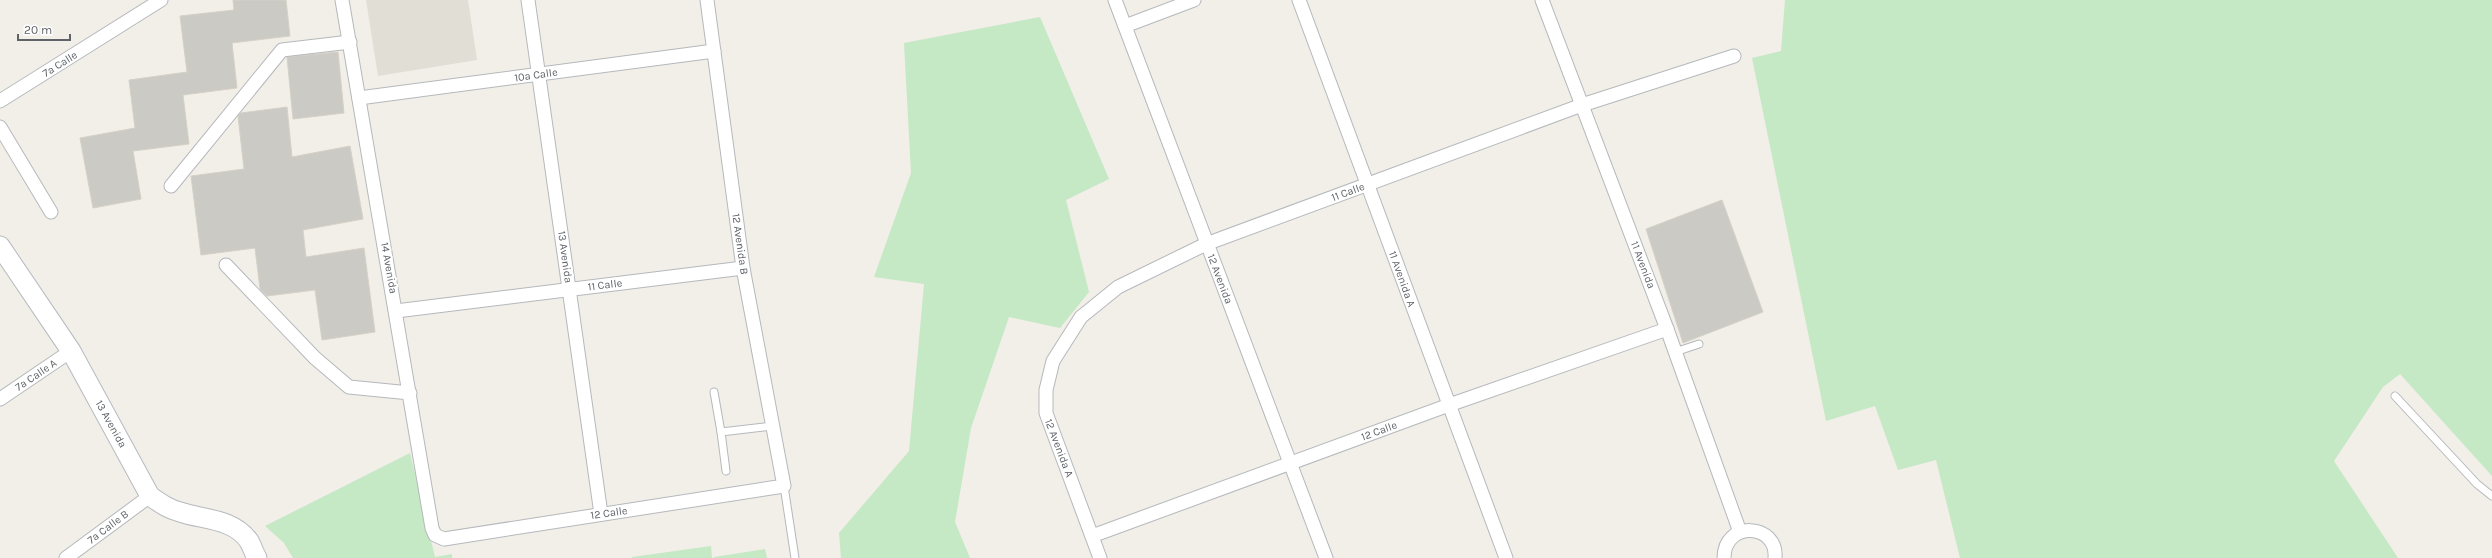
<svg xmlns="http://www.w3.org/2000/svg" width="2492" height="558" font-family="Karla,sans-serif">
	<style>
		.education { fill: #e1ded6 }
		.green { fill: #c5e8c5 }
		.building { fill: #cccac5; stroke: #d6d1c6 }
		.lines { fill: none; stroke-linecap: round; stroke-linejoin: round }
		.lane-casing { stroke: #b5b8bc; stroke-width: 9 }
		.street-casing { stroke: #b5b8bc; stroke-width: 15 }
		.secondary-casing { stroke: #b6babf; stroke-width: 21 }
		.lane { stroke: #fff; stroke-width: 7 }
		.street { stroke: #fff; stroke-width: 13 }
		.secondary { stroke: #fff; stroke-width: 19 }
		.labels { text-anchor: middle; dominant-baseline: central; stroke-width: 4; stroke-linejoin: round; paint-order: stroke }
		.street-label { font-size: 11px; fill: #5f6368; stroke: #fff }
	</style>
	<rect width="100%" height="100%" fill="#f1efe8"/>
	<polygon class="education" points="366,0 468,0 477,60 378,76"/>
	<g class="green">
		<polygon points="1785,0 2492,0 2492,476 2400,374 2383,387 2334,461 2398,558 1960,558 1936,460 1898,470 1875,406 1826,421 1752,58 1781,51"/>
		<polygon points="1040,17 1109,179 1066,200 1089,292 1060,328 1009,317 971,428 955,522 970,558 841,558 839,533 909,451 924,284 874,277 911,173 904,43"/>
		<polygon points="410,453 435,557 452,554 452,558 293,558 284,543 265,526"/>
		<polygon points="711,546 712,558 632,558 632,557"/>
		<polygon points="765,549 767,558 714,558 714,557"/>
	</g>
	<g class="building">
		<polygon points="233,0 286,0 290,36 232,43 237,88 183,95 189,144 133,151 141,199 93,208 80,138 135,128 129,80 187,72 180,16 234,10"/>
		<polygon points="338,52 344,113 293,119 287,57"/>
		<polygon points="287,107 292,157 350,146 363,219 303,230 306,257 364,248 375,332 322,340 315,290 267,296 260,289 255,248 201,255 191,176 244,169 238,116 241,113"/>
		<polygon points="1722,200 1763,312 1683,343 1646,229"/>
	</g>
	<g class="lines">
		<g class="lane-casing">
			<g id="lane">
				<polyline points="1675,352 1699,344"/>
				<polyline points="714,392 721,432"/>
				<polyline points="2395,396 2477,484 2492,496"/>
				<polyline points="726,471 721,432 772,426"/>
				<polyline points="784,486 795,558"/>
			</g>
		</g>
		<g class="street-casing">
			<g id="street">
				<polyline points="342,0 432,528 435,535 444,539 784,486 743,268 707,0"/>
				<polyline points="528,0 601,514"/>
				<polyline points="1115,0 1326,558"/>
				<polyline points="1299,0 1506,558"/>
				<polyline points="1542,0 1667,329 1740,532"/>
				<polyline points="1125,26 1194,0"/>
				<polyline points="359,98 714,51"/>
				<polyline points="0,101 161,0"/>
				<polyline points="0,127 51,212"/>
				<polyline points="171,186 282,50 350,42"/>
				<polyline points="226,265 315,358 349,387 410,393"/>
				<polyline points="396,311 743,268"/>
				<polyline points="0,399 71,351"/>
				<polyline points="1092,536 1449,405 1667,329"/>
				<polyline points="66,558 150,496"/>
				<polyline points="1100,558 1046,413 1046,390 1053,361 1081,317 1118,287 1206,244 1582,105 1734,56"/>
				<path d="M1724,558C1724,520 1778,523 1775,558"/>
			</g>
		</g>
		<g class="secondary-casing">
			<path id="secondary" d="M0,246L71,351L150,496C160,503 168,509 180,512C203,520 233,518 249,541C252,546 254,553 257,558"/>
		</g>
		<use href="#lane" class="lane"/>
		<use href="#street" class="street"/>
		<use href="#secondary" class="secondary"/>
	</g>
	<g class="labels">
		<g class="street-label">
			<text transform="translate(60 64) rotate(-32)">7a Calle</text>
			<text transform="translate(536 75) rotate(-8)">10a Calle</text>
			<text transform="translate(1348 192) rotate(-20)">11 Calle</text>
			<text transform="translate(740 244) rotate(82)">12 Avenida B</text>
			<text transform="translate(565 257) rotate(82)">13 Avenida</text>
			<text transform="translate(1643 265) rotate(69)">11 Avenida</text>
			<text transform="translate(389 268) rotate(80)">14 Avenida</text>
			<text transform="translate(1220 279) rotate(69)">12 Avenida</text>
			<text transform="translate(1402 279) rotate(70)">11 Avenida A</text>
			<text transform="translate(605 285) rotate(-7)">11 Calle</text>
			<text transform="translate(36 375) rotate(-34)">7a Calle A</text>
			<text transform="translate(111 424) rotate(61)">13 Avenida</text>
			<text transform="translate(1379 431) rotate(-20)">12 Calle</text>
			<text transform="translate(1059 448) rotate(69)">12 Avenida A</text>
			<text transform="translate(609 513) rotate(-8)">12 Calle</text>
			<text transform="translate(108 527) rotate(-37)">7a Calle B</text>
		</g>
	</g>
	<path d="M18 34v6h52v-6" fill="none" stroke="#5f6368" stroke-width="2"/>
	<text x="24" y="34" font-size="12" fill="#5f6368" stroke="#ffffff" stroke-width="3" paint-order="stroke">20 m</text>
</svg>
